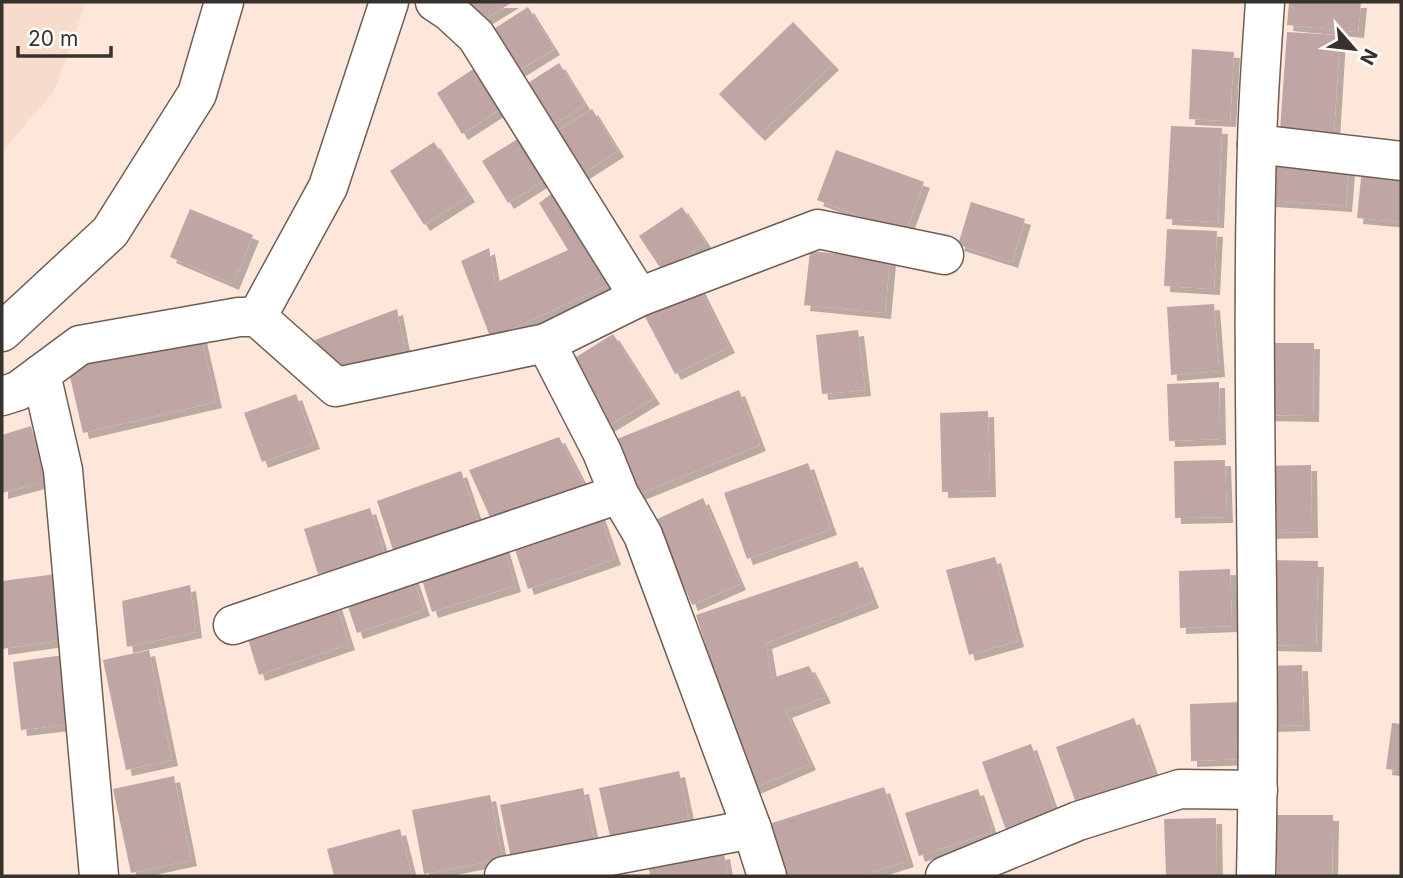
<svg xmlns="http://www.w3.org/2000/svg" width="1403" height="878" font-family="Inter,sans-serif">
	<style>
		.built { fill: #f8dccb }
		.building { fill: #bfa6a4; filter: url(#shadow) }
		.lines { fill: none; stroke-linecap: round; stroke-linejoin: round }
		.minor-casing { stroke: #705e53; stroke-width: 41 }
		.minor { stroke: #fff; stroke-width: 38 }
	</style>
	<defs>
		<filter id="shadow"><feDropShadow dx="6" dy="6" stdDeviation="0" flood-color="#0004"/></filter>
	</defs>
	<rect width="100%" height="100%" fill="#fde7db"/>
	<polygon class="built" points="2,2 86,2 54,91 2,152"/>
	<g class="building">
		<polygon points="466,2 513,2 479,23"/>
		<polygon points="1289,2 1361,2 1358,32 1287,25"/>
		<polygon points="528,7 554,49 512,75 486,34"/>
		<polygon points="793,22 833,64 759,135 719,94"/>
		<polygon points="1287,32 1340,35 1334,133 1280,130"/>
		<polygon points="1192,49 1234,52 1230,121 1189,119"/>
		<polygon points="559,63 585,105 543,131 517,90"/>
		<polygon points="478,66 504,107 462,134 437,93"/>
		<polygon points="592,109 618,151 576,178 550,136"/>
		<polygon points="1171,126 1222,128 1218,222 1166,219"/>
		<polygon points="524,135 549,177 508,203 482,161"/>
		<polygon points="434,142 469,196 424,225 390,171"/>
		<polygon points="836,150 924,182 905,233 817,200"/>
		<polygon points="1271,164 1349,169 1346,206 1269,201"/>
		<polygon points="1362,168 1401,172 1401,222 1357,218"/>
		<polygon points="563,185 618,280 491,339 461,261 489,248 495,283 568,250 539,203"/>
		<polygon points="971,202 1025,219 1012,262 958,245"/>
		<polygon points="682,207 706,243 663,272 639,236"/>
		<polygon points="190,209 253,235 233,284 170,257"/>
		<polygon points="1167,229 1217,231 1214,289 1164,286"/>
		<polygon points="810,251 890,259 885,313 804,305"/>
		<polygon points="698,285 729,347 675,374 643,313"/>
		<polygon points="1214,304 1219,371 1171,375 1167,307"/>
		<polygon points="397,309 405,351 338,379 315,340"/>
		<polygon points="858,330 865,390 822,394 816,335"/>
		<polygon points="613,334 654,398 605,428 565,364"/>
		<polygon points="201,337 216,402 83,433 68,368"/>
		<polygon points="1262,343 1314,343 1313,416 1261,415"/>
		<polygon points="1219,382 1220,439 1169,441 1167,384"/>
		<polygon points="739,390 760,445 639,494 617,439"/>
		<polygon points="296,394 314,443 262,462 244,413"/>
		<polygon points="988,411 990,491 942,492 940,413"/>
		<polygon points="31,426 46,481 2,493 2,435"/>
		<polygon points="559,437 584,485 490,517 469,470"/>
		<polygon points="1225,460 1227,517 1175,518 1174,461"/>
		<polygon points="808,463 831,529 747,559 724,493"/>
		<polygon points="1311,465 1312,532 1263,533 1262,466"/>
		<polygon points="461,471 478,521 393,550 377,501"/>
		<polygon points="703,498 740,584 692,605 655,520"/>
		<polygon points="370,508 384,553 318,574 304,529"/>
		<polygon points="598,510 615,559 528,589 512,541"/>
		<polygon points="502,541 515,586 432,612 418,567"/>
		<polygon points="995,557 1018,641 969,655 946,570"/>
		<polygon points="1269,560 1318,561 1316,646 1267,645"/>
		<polygon points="857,561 873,602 766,643 772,678 809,666 825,697 786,712 810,764 752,789 696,615"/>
		<polygon points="1230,569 1232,626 1180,628 1179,571"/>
		<polygon points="411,572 424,610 357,633 344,595"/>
		<polygon points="56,574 65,640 2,649 2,581"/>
		<polygon points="190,585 196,632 127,647 122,601"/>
		<polygon points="335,600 349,644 259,675 245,630"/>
		<polygon points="149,650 172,760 126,770 103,660"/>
		<polygon points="64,655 72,724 21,730 13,662"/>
		<polygon points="1302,665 1304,725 1269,726 1266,666"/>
		<polygon points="1242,702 1243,759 1191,761 1190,704"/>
		<polygon points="1134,718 1155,777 1077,806 1056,747"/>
		<polygon points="1392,723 1401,724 1401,771 1386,769"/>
		<polygon points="1031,744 1056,815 1007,833 982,762"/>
		<polygon points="679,771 689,819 610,836 599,788"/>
		<polygon points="174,776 191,860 131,873 113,789"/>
		<polygon points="884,787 908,861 860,876 783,876 766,825"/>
		<polygon points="583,788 594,840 511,858 500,805"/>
		<polygon points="978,789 992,832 919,856 905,813"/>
		<polygon points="490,795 502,859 424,874 412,810"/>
		<polygon points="1277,815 1333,815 1332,876 1277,876"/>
		<polygon points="1216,818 1217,875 1166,876 1164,819"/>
		<polygon points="400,829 412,876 334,876 327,849"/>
		<polygon points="724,853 728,876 650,876 649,868"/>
	</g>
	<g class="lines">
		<g class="minor-casing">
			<g id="minor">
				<polyline points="435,2 450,12 476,36 639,297 818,229 944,255"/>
				<polyline points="1257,144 1401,161"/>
				<polyline points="257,317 328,187 389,2"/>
				<polyline points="2,332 110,232 197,94 224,2"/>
				<polyline points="546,343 639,297"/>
				<polyline points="41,374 63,470 99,876"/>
				<polyline points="2,396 18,391 80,345 239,317 257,317 336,387 546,343 602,452 619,494 643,535 752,829 767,876"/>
				<polyline points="233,625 619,494"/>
				<polyline points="504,876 752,829"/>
				<polyline points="945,876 1078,821 1180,789 1258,790"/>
				<path d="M1256,876C1262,632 1250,388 1257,145C1258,97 1262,49 1265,2"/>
			</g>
		</g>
		<use href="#minor" class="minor"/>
	</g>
	<rect width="1403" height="878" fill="none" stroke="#39312c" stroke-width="7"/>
	<g transform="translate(1354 49) rotate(118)" stroke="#ffffff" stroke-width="5" paint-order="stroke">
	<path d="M0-5L12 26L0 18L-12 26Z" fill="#39312c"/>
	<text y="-10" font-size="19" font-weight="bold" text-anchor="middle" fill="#39312c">N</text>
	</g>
	<path d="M18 46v10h93v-10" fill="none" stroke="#39312c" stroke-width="3.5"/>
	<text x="28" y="46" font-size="21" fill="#39312c" stroke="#ffffff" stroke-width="5" paint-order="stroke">20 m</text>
</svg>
